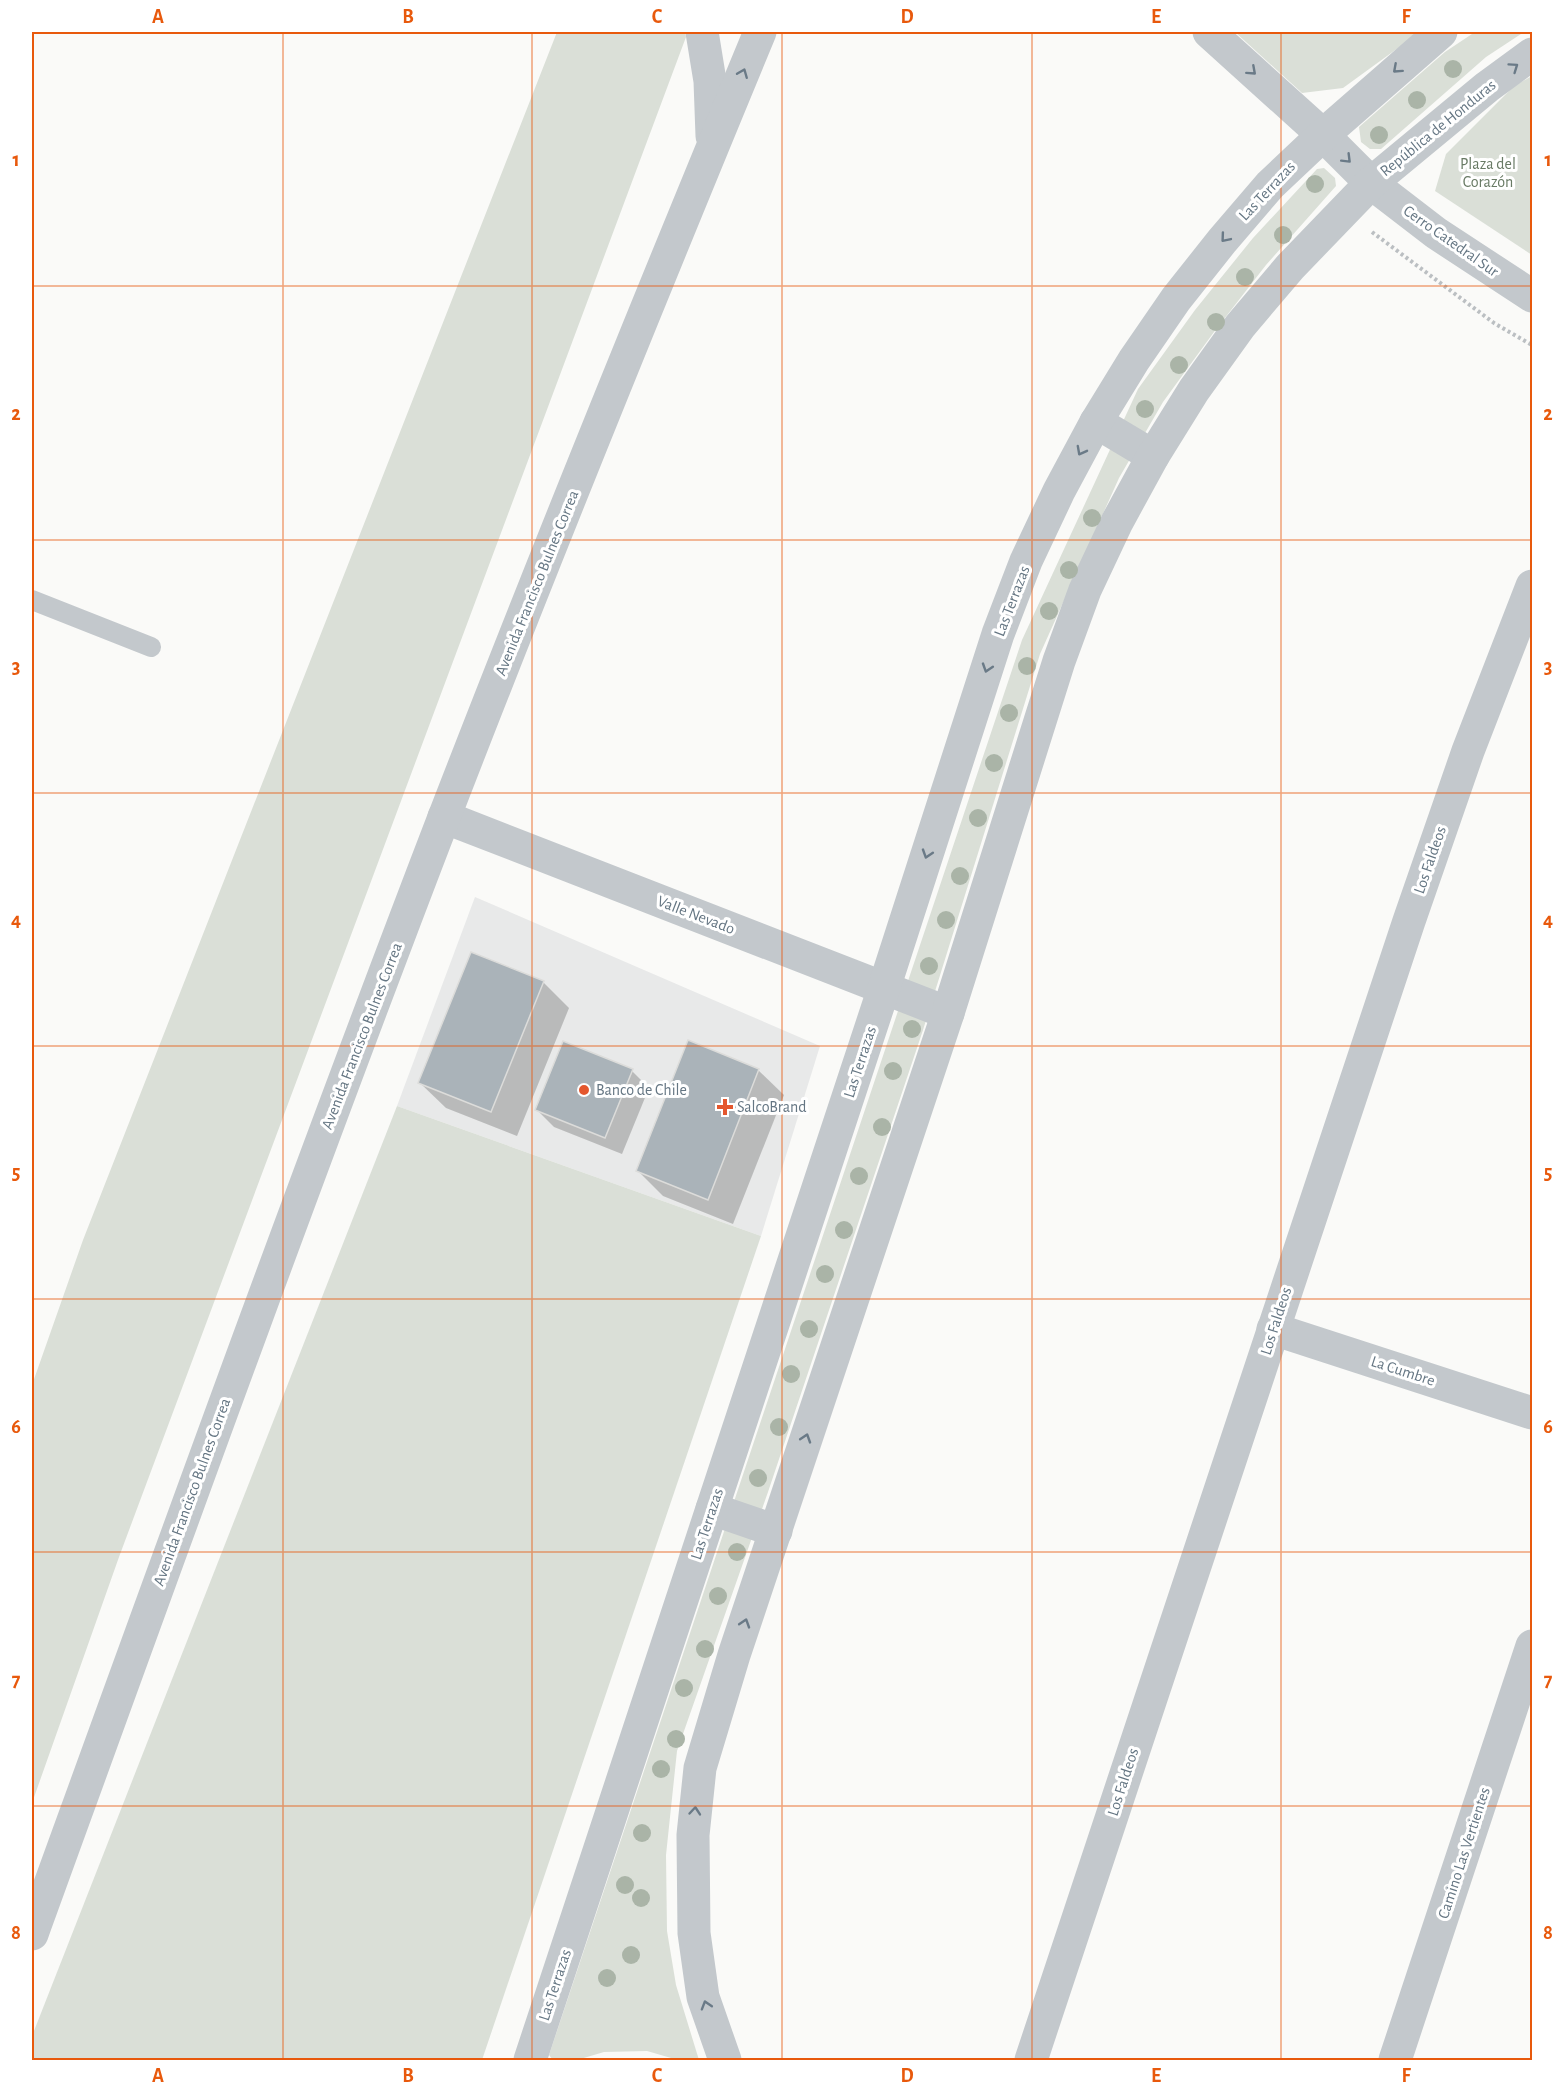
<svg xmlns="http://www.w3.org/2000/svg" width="1564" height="2092" font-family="'Alegreya Sans',sans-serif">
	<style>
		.built { fill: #e8e9e9 }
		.green { fill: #dadfd7 }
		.shadow { fill: #0003 }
		.building { fill: #aab3b9; stroke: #dcdcda; stroke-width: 1.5 }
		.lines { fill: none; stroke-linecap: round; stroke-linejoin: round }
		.path { stroke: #bbbfc2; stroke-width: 4; stroke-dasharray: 3 3; stroke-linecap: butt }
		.service { stroke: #c3c8cc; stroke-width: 20 }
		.minor { stroke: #c3c8cc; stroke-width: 33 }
		.tertiary { stroke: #c3c8cc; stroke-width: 33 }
		.tree { fill: #aab4a7 }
		.oneway { stroke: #6a7a87 }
		.grid { fill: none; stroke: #e8590c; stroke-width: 1.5; stroke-opacity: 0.55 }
		.poi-dot { fill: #e4572e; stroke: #fff; stroke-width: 2 }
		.labels { text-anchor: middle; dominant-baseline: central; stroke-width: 6; stroke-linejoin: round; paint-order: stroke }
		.street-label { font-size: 16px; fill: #657683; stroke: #fff }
		.park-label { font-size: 16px; fill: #687a64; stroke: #fff }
		.poi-label { font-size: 16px; fill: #657683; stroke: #fff; text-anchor: start }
		.neatline { fill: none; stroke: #e8590c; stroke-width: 2 }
		.grid-label { font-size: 20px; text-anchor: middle; font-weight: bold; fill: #e8590c }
	</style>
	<rect width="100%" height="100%" fill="#fafaf8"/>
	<polygon class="built" points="475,897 820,1046 761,1236 397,1106"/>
	<g class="green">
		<polygon points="557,32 685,32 686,37 119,1557 32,1803 32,1385 83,1240"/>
		<polygon points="1235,32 1420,32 1343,88 1302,93"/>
		<polygon points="1475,32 1524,32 1486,57 1381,149 1370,149 1361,142 1359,127 1445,52"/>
		<polygon points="1532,76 1532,255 1435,191 1446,154 1514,86"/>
		<polygon points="1324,168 1335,178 1336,186 1266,265 1214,332 1163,402 1119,478 1040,654 923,1030 768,1492 677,1751 666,1855 667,1931 676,1985 699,2060 678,2060 647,2051 604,2052 577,2060 553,2060 549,2055 1022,640 1138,389 1195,310 1253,238 1317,169"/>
		<polygon points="397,1106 761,1236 482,2060 32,2060 32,2036"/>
	</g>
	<g class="shadow">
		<polygon points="543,982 569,1008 517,1136 446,1108 420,1083"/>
		<polygon points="758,1070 784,1095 733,1224 663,1196 638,1171"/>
		<polygon points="632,1071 649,1088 622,1154 554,1127 537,1110"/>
	</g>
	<g class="building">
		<polygon points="471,952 544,981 491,1112 418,1083"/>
		<polygon points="688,1040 759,1069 708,1200 636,1171"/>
		<polygon points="563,1041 633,1069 605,1138 535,1110"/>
	</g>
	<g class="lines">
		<polyline class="path" points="1372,232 1494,323 1532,345"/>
		<polyline class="service" points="32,600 151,647"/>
		<g class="minor">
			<polyline points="1209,32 1323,135 1371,183 1436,233 1532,296"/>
			<polyline points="444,817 948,1013"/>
			<polyline points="1273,1329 1532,1413"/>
			<polyline points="1031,2060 1409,921 1468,751 1532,586"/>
			<polyline points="1395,2060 1532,1646"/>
		</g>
		<g class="tertiary">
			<polyline points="702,32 710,81 712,136"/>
			<polyline points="1096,422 1153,456"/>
			<polyline points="712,1509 776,1531"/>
			<path d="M32,1934C167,1562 301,1190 443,820C545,556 652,293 760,32"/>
			<polyline points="530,2060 884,988 998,634 1026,561 1059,491 1096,422 1134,360 1176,299 1222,241 1270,185 1323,135 1441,32"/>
			<polyline points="725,2060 703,1997 694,1933 693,1835 700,1768 734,1655 948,1013 1059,661 1085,590 1117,522 1153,456 1194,390 1240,326 1290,267 1371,183 1487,87 1532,54"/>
		</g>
	</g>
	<g class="tree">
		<circle cx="1453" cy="69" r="9"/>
		<circle cx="1417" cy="100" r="9"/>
		<circle cx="1379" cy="135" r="9"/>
		<circle cx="1315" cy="184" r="9"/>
		<circle cx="1283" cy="235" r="9"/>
		<circle cx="1245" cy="277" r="9"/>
		<circle cx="1216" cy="322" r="9"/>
		<circle cx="1179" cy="365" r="9"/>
		<circle cx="1145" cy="409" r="9"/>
		<circle cx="1092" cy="518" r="9"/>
		<circle cx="1069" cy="570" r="9"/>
		<circle cx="1049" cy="611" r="9"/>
		<circle cx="1027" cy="666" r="9"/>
		<circle cx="1009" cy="713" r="9"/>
		<circle cx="994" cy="763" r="9"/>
		<circle cx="978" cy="818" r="9"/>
		<circle cx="960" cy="876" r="9"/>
		<circle cx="946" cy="920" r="9"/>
		<circle cx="929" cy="966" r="9"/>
		<circle cx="912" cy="1029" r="9"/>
		<circle cx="893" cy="1071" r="9"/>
		<circle cx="882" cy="1127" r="9"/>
		<circle cx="859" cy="1176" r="9"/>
		<circle cx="844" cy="1230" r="9"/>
		<circle cx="825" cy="1274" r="9"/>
		<circle cx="809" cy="1329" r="9"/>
		<circle cx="791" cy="1374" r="9"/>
		<circle cx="779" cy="1427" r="9"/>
		<circle cx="758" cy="1478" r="9"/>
		<circle cx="737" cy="1552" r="9"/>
		<circle cx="718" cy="1596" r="9"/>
		<circle cx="705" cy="1649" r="9"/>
		<circle cx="684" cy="1688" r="9"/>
		<circle cx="676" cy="1739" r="9"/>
		<circle cx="661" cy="1769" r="9"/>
		<circle cx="642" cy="1833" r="9"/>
		<circle cx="625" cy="1885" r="9"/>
		<circle cx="641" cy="1898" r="9"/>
		<circle cx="631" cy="1955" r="9"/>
		<circle cx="607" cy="1978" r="9"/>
	</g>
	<defs><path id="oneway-chevron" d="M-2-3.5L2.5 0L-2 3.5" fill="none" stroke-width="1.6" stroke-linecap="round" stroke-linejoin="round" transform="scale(1.5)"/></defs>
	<g class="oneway">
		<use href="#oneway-chevron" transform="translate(1514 67) rotate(-35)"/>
		<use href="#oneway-chevron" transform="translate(1397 69) rotate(138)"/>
		<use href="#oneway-chevron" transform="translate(1252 71) rotate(42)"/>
		<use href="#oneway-chevron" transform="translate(743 73) rotate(-68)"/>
		<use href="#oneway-chevron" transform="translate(1347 159) rotate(45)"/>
		<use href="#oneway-chevron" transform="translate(1225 238) rotate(130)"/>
		<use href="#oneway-chevron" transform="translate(1081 451) rotate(118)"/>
		<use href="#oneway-chevron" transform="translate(987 668) rotate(108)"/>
		<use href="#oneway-chevron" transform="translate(927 854) rotate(108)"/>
		<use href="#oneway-chevron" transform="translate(806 1438) rotate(-72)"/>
		<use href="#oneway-chevron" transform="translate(745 1623) rotate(-72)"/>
		<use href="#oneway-chevron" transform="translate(695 1811) rotate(-85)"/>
		<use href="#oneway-chevron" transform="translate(706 2005) rotate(-107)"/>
	</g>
	<path class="grid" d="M283,32V2060M532,32V2060M782,32V2060M1032,32V2060M1281,32V2060M32,286H1532M32,540H1532M32,793H1532M32,1046H1532M32,1299H1532M32,1552H1532M32,1806H1532"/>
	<g class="poi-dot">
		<circle cx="584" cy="1090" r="6"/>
		<path d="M722 1098h6v6h6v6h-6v6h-6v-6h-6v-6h6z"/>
	</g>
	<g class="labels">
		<g class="street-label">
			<text transform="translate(1438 128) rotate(-39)">República de Honduras</text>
			<text transform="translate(1267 191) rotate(-47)">Las Terrazas</text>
			<text transform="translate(1451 241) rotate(35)">Cerro Catedral Sur</text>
			<text transform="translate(537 583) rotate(-68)">Avenida Francisco Bulnes Correa</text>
			<text transform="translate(1012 601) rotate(-69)">Las Terrazas</text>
			<text transform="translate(1430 860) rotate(-71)">Los Faldeos</text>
			<text transform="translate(696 915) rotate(21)">Valle Nevado</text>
			<text transform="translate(362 1036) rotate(-69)">Avenida Francisco Bulnes Correa</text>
			<text transform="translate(860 1062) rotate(-72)">Las Terrazas</text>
			<text transform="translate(1276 1321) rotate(-72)">Los Faldeos</text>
			<text transform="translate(1403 1371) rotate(18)">La Cumbre</text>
			<text transform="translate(192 1492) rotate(-70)">Avenida Francisco Bulnes Correa</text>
			<text transform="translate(707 1524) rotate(-72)">Las Terrazas</text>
			<text transform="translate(1123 1782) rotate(-72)">Los Faldeos</text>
			<text transform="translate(1464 1853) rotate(-72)">Camino Las Vertientes</text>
			<text transform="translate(555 1985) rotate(-72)">Las Terrazas</text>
		</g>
		<g class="park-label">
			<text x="1488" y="164">Plaza del<tspan x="1488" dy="18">Corazón</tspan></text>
		</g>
		<g class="poi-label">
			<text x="596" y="1090">Banco de Chile</text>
			<text x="737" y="1107">SalcoBrand</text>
		</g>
	</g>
	<rect width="1564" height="2092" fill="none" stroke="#ffffff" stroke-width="66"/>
	<rect x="33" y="33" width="1498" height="2026" class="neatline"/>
	<g class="grid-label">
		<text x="158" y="23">A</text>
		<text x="408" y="23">B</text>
		<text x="657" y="23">C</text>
		<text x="907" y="23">D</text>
		<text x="1156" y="23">E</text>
		<text x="1406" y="23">F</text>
		<text x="16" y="166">1</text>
		<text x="1548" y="166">1</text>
		<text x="16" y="420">2</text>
		<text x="1548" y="420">2</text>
		<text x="16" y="673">3</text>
		<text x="1548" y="673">3</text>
		<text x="16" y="926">4</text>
		<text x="1548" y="926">4</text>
		<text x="16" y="1179">5</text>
		<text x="1548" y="1179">5</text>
		<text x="16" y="1433">6</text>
		<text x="1548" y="1433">6</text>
		<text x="16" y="1686">7</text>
		<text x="1548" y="1686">7</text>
		<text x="16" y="1939">8</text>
		<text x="1548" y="1939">8</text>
		<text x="158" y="2082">A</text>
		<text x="408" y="2082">B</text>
		<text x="657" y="2082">C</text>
		<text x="907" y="2082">D</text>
		<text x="1156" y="2082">E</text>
		<text x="1406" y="2082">F</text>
	</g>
</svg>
